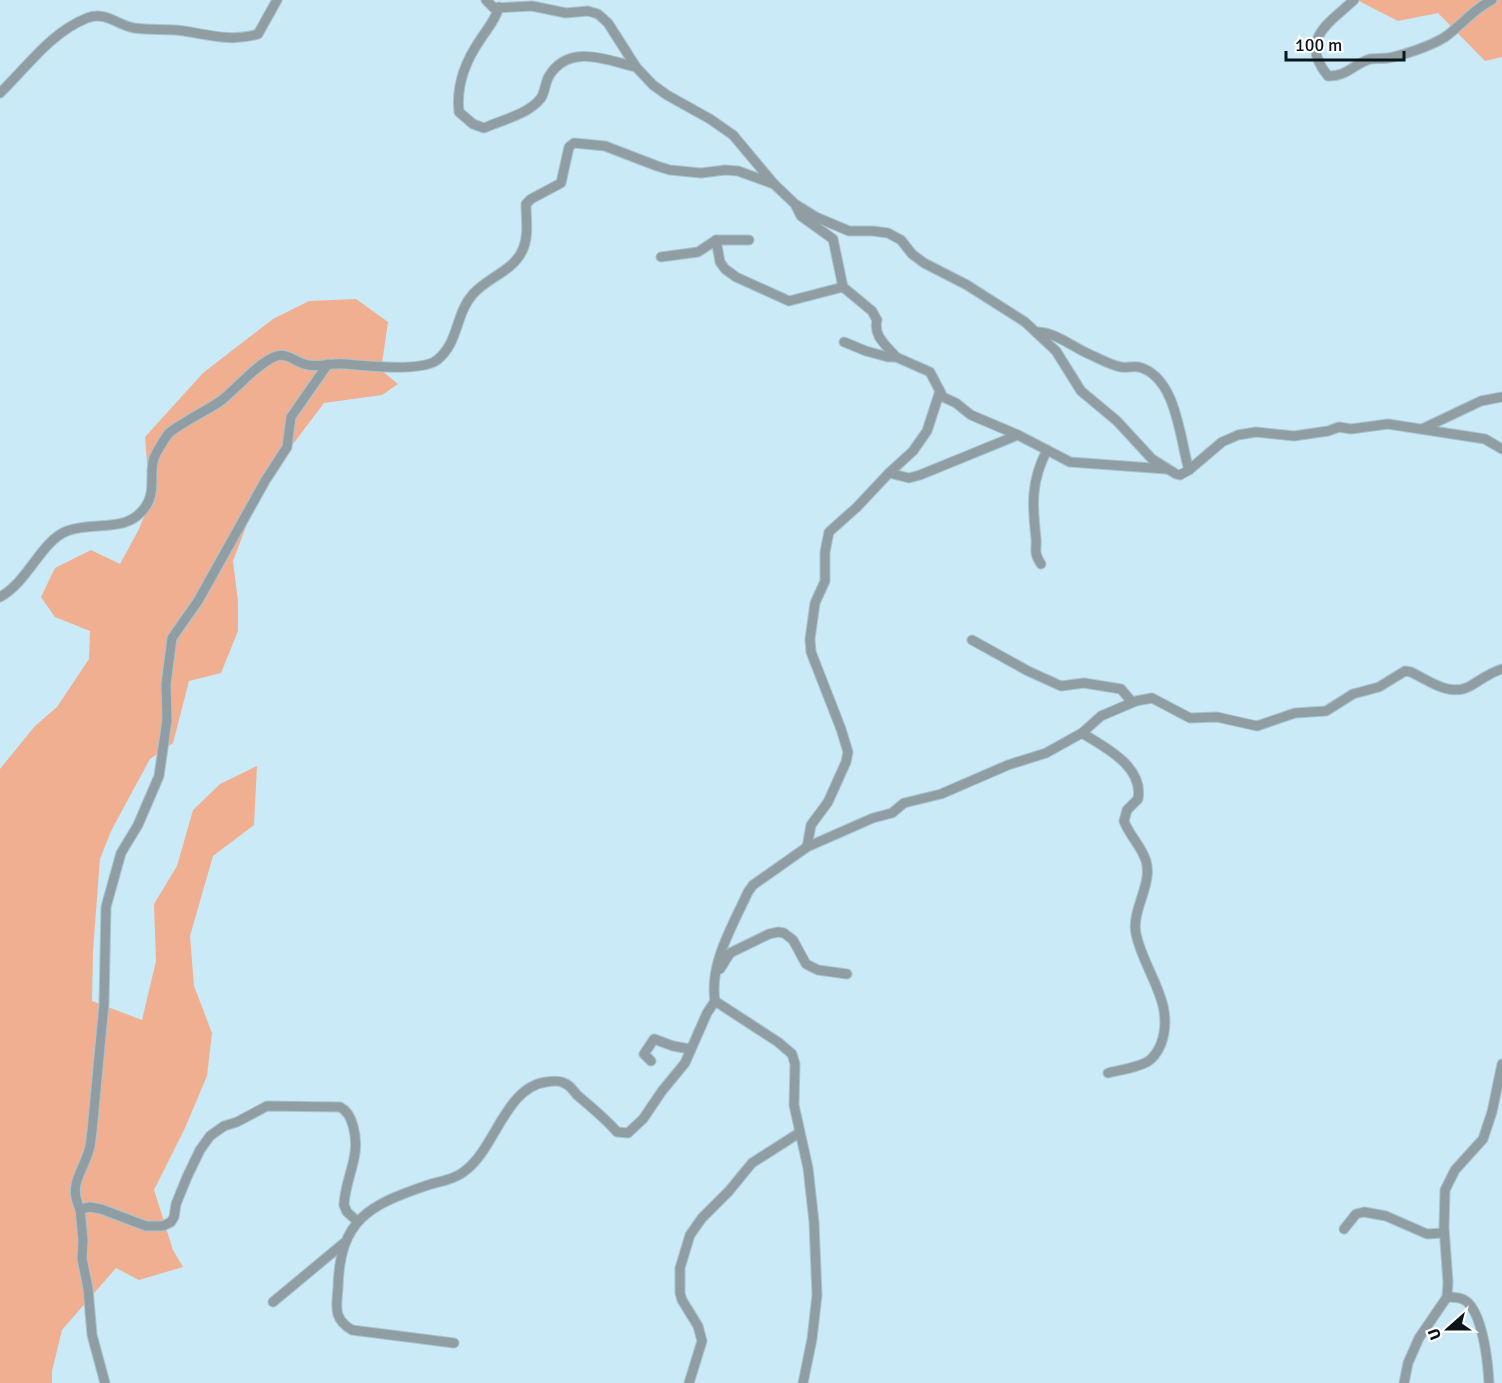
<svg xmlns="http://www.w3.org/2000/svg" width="1502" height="1383" font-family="Signika,sans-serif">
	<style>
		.green { fill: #f1af92 }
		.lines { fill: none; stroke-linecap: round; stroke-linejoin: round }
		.street-casing { stroke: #a7c4ce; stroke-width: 11 }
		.street { stroke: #909ea3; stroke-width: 9 }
	</style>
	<rect width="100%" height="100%" fill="#c9eaf6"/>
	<g class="green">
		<polygon points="1357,0 1502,0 1502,57 1485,61 1438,13 1398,21"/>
		<polygon points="356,299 388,322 381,370 398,384 382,395 324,403 278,464 254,506 233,561 238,601 238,631 221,673 189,681 173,743 150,759 111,831 100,859 93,951 92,1001 142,1020 156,961 154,904 177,866 193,810 220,784 257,766 254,825 213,856 190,936 194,986 212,1033 207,1076 185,1128 154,1190 173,1250 183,1267 139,1280 116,1268 62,1330 52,1371 52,1383 0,1383 0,769 35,726 57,707 89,659 90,631 55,617 41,597 55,568 91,550 120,564 139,529 150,502 145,437 203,373 273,319 309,301"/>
	</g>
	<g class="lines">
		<g class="street-casing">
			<g id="street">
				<polyline points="486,0 494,8 532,6 566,13 588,11 598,14 608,23 636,67 653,85 667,95 710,119 733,135 774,184 795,204 816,217 849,231 873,231 888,233 901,240 912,254 924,263 967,285 1025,322 1056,351 1081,391 1117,421 1152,459 1176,474 1180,475 1189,470 1222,442 1238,435 1256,432 1294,436 1328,431 1339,427 1351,429 1388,424 1485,439 1502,449"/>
				<path d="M1354,0C1329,23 1298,40 1328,76C1346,77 1354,64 1370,59C1376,58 1382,59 1388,58C1404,55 1431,46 1445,37C1461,26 1473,9 1492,0"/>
				<path d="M499,7C495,21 487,29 480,40C465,62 456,86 459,112L473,124L484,128C502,120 529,114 541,98C545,92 545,83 549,76C569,43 606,60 636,67"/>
				<path d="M0,93C28,66 50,33 87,18C106,11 117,25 134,28C148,30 162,29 176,30C204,33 229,43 258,34L277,0"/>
				<path d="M796,206L801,216L833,239L843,287L872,311L877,320C873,336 886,345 896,357"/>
				<polyline points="716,240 749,240"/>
				<polyline points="661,257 698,252 716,240 720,262 725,269 736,277 789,301 843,287"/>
				<path d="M1036,332C1054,331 1074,348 1091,355C1100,359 1110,365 1121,367C1126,368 1133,366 1139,367C1177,377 1180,441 1189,470"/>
				<polyline points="844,342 866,351 888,357 896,357 930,372 943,397 956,403 971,415 1018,435 1070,462 1166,469"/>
				<path d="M328,364L291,417L287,447L265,481L198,601L172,638L166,684L167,720L159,776L138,825L121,853L106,907L104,1004L92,1131C91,1137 91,1144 89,1150C82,1174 68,1184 80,1209L90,1207L101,1209L146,1226H163L171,1222L174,1217L176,1204L187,1177L200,1150L210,1136L224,1126L237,1122L267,1106L340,1107C348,1111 351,1118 353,1126C362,1156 345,1177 344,1205L347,1212L357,1221"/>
				<polyline points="1424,428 1481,401 1502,397"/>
				<polyline points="889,473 913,451 927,431 940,391"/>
				<path d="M1041,564C1033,552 1037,550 1036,538C1032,504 1031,481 1047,450"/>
				<path d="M0,597C28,582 41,541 67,531C93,520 127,535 146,506C156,491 149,474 154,458C157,451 164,440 168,434C173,429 181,425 187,421C198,414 211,408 222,400C237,388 257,364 274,357C288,351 295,363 308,365C319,367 332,363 344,364C364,366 422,372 437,360C459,343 455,314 473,294C488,277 514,271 523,249C529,235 526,219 526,204L531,199L561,183L569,147L574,143L605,146L657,166L670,170L701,173L725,170L738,171L774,184"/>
				<polyline points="972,640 1028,671 1061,686 1084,683 1121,689 1132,702"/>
				<path d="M1082,733C1104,747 1144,766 1138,799L1127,810L1124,821C1129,835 1142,847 1146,861C1153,885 1131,910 1136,934C1144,972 1176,1003 1161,1044C1158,1051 1154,1058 1147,1062C1136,1068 1120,1070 1108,1073"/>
				<polyline points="807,847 811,825 828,802 846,762 848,752 841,729 811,652 810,639 815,603 825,581 825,552 829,532 856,508 889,473 909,478 920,475 1018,435"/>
				<polyline points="720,969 730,953 769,934 778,932 784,933 793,940 806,964 818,970 847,974"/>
				<polyline points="651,1061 644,1054 654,1039 673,1046 690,1049"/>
				<polyline points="80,1209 83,1240 82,1259 88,1288 92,1335 105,1383"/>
				<polyline points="1344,1229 1356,1214 1364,1212 1386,1216 1427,1234 1444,1233"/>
				<path d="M1447,1297C1453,1297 1461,1297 1466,1301C1483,1314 1488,1363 1489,1383"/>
				<polyline points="273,1302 344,1243"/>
				<path d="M454,1343L352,1330C332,1318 337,1306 338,1287C340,1219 369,1205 428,1185C441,1181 456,1179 466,1170C495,1148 506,1087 546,1082C552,1081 559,1080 564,1083C570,1085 573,1090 577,1095C591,1107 605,1118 617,1132L628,1133L643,1119L662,1091L685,1063L707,1013L715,1001"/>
				<polyline points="689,1383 702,1341 698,1326 682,1300 680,1293 680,1268 690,1235 702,1218 729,1191 752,1163 799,1133"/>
				<path d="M803,1383L812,1339L817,1295L814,1222L808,1168L794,1105L795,1064L792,1054L778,1042L715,1001C709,964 733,925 748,892L753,885L807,847L873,818L892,813L904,803L941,794L1008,765L1046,753L1082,733L1101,716L1136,701L1152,698L1190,718L1217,717L1257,726L1295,713L1326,711L1353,694L1379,687L1405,671L1411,672C1431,682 1451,698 1472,685C1482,679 1491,672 1502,669"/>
				<polyline points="1404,1383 1408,1363 1419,1338 1447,1297 1448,1282 1444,1228 1445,1190 1455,1170 1483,1139 1492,1112 1502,1064"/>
			</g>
		</g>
		<use href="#street" class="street"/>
	</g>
	<g transform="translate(1448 1329) rotate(249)" stroke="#ffffff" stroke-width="4.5" paint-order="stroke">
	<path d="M0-4.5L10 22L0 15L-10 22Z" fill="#0a161a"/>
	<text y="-9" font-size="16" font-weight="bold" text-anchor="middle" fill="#0a161a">U</text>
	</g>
	<path d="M1286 51v9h118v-9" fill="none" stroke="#0a161a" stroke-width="3"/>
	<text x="1295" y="51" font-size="18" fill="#0a161a" stroke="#ffffff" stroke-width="4.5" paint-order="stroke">100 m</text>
</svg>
